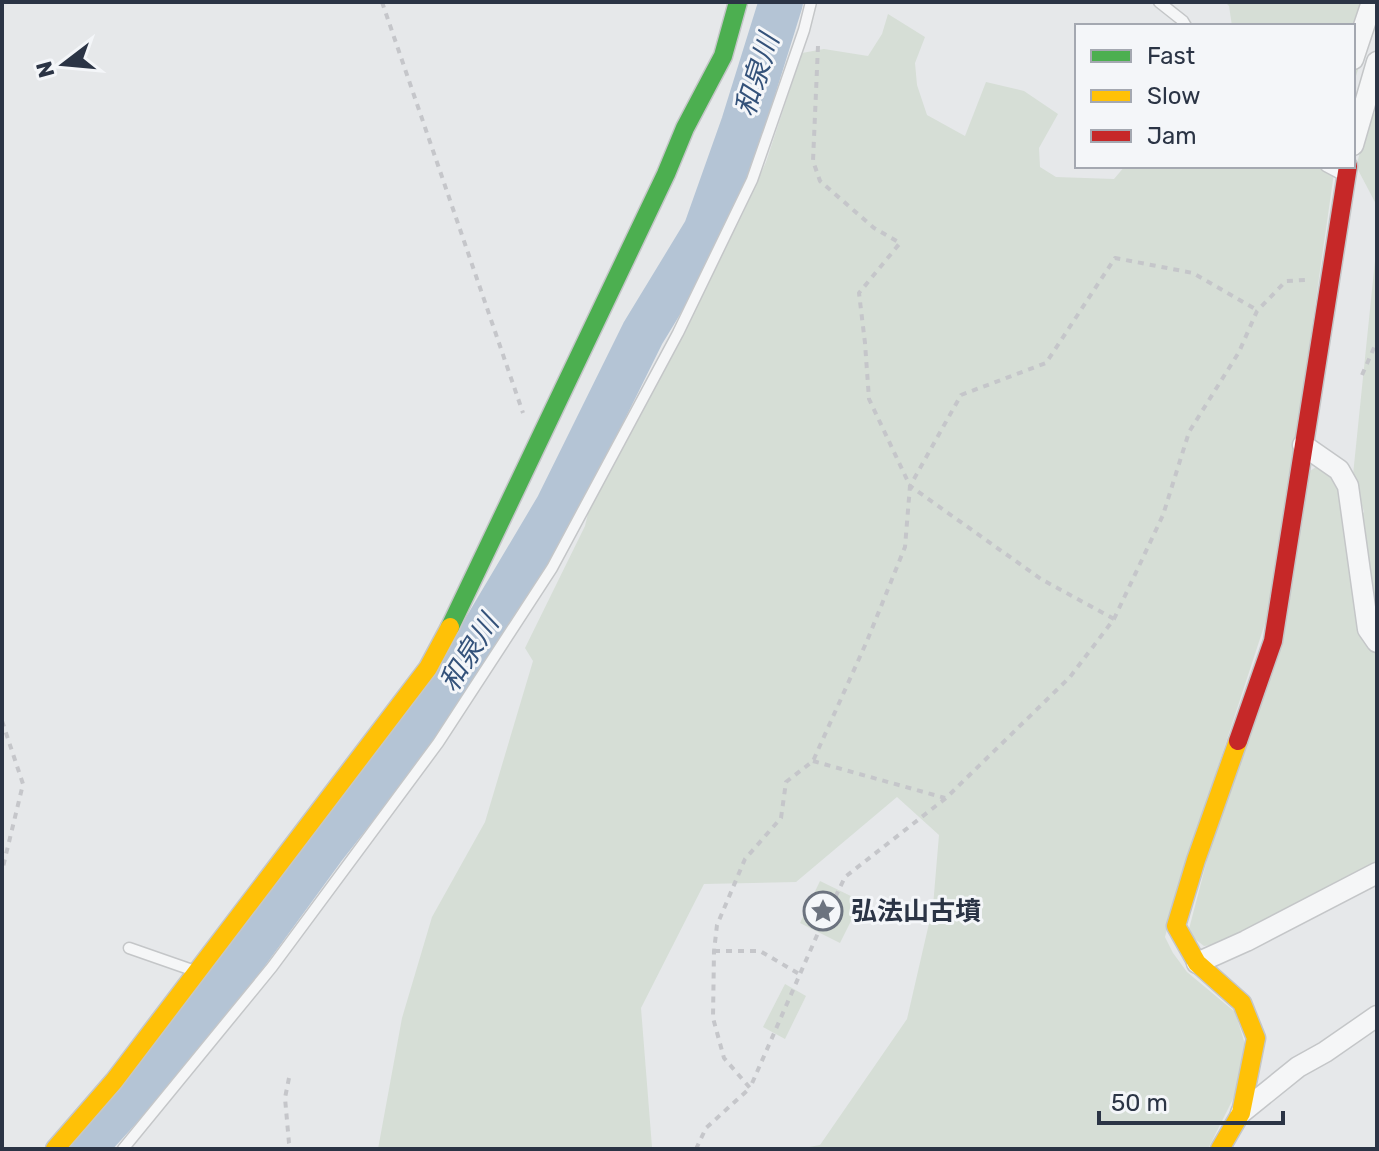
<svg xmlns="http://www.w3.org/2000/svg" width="1379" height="1151" font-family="Rubik,'Noto Sans JP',sans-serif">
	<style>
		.green { fill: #d6ded6 }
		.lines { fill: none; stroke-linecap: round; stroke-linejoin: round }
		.river { stroke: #b4c4d5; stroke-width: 44 }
		.lane-casing { stroke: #c4c6c8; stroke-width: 13 }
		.street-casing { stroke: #c4c6c8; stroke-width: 23 }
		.fast-casing { stroke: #c4c6c8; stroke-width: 21 }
		.slow-casing { stroke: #c4c6c8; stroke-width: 21 }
		.jam-casing { stroke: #c4c6c8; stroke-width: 21 }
		.path { stroke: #c5c6ca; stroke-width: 4; stroke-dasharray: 6 6; stroke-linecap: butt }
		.lane { stroke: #f5f6f7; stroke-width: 10 }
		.street { stroke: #f5f6f7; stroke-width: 20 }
		.fast { stroke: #4caf50; stroke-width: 18 }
		.slow { stroke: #ffc107; stroke-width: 18 }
		.jam { stroke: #c62828; stroke-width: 18 }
		.labels { text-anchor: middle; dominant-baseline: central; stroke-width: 6; stroke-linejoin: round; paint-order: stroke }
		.poi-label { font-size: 26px; font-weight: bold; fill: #2b3445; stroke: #f4f6f9; text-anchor: start }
		.water-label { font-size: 28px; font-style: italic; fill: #34527a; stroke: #f4f6f9 }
	</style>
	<rect width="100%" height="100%" fill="#e6e8ea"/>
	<g class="green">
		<polygon points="1225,2 1377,2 1377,12 1353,85 1353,26 1232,26 1229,6"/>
		<polygon points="888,14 925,37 915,63 917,85 927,115 965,136 986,82 1024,91 1058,114 1039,148 1040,167 1056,177 1114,179 1125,166 1335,166 1273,599 1176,895 1165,937 1173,953 1187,972 1235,1012 1245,1044 1239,1087 1208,1149 798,1149 820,1145 907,1019 933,906 939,835 897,797 796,882 704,884 641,1008 652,1147 666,1149 378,1149 402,1018 432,917 485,822 533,661 525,648 585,526 590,505 743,213 766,162 802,53 824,49 868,56 882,34"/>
		<polygon points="1377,109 1377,206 1356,166 1369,122"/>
		<polygon points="1377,241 1377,632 1357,520 1364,512 1353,475"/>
		<polygon points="1318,466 1329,471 1339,485 1377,651 1377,861 1241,936 1219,944 1204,946 1195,939 1189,929 1308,472"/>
		<polygon points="820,881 861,901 840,943 800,923"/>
		<polygon points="785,984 806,996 785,1039 763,1027"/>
	</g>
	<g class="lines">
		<polyline class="river" points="83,1149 169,1055 242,960 323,849 449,689 557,507 643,333 705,231 743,124 781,2"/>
		<g class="lane-casing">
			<g id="lane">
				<polyline points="1159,2 1183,21 1186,26"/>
				<polyline points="1326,166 1343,175"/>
				<polyline points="129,948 195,971"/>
				<polyline points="123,1149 272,967 438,743 552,568 678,333 752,180 804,30 811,2"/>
			</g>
		</g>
		<g class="street-casing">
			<g id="street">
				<polyline points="1353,59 1372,2"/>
				<polyline points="1353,145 1377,62"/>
				<polyline points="1303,445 1339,470 1348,486 1368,629 1377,642"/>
				<polyline points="1197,963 1246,941 1377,873"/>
				<polyline points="1241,1113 1298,1067 1325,1052 1377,1016"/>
			</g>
		</g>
		<g class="fast-casing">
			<polyline id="fast" points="450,627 666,174 685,128 723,56 738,2"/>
		</g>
		<g class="slow-casing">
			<g id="slow">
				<polyline points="55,1149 114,1081 428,668 450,627"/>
				<polyline points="1220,1149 1241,1113 1256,1038 1242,1003 1197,963 1176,926 1196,860 1238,741"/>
			</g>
		</g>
		<g class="jam-casing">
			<polyline id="jam" points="1238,741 1273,641 1348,166"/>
		</g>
		<g class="path">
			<polyline points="382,2 523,413"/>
			<polyline points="818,46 813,161 820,181 874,228 900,243 859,293 865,343 869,399 910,486 905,547 867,641 813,761 786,782 781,818 745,859 717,925 714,951 713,1018 724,1058 750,1088 818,933 845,877 946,798 1070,677 1114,619 1163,515 1189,432 1239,352 1257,311 1286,281 1306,280"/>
			<polyline points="1362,375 1377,341"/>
			<polyline points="1114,619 1041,579 910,486 961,395 1046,363 1115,258 1193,273 1257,310"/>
			<polyline points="2,721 23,784 2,871"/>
			<polyline points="813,761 945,798"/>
			<polyline points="714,951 760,951 801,975"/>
			<polyline points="289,1078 285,1098 289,1143 291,1149"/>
			<polyline points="696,1149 706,1128 750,1088"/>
		</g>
		<use href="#lane" class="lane"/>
		<use href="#street" class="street"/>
		<use href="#fast" class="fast"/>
		<use href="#slow" class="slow"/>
		<use href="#jam" class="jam"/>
	</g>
	<defs>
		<g id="sight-ring" transform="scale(2)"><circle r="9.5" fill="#f4f6f9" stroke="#6c737f" stroke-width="1.5"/><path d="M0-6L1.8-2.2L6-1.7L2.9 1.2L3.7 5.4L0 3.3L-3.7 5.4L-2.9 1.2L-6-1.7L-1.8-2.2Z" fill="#6c737f"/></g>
	</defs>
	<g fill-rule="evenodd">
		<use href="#sight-ring" x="823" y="911"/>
	</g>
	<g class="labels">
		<g class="poi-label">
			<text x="851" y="911">弘法山古墳</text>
		</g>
		<g class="water-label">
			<text transform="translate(757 75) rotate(-72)">和泉川</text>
			<text transform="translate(469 653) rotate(-58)">和泉川</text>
		</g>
	</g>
	<rect width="1379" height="1151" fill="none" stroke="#2b3445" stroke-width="8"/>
	<rect x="1075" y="24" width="280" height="144" fill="#f4f6f9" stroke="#a4a8b1" stroke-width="2"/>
	<rect x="1091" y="50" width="40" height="12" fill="#4caf50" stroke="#a4a8b1" stroke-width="2"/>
	<text x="1147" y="64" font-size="24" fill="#2b3445">Fast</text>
	<rect x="1091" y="90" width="40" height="12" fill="#ffc107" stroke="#a4a8b1" stroke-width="2"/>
	<text x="1147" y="104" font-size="24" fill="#2b3445">Slow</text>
	<rect x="1091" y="130" width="40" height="12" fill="#c62828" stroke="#a4a8b1" stroke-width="2"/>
	<text x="1147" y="144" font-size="24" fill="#2b3445">Jam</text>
	<g transform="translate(64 64) rotate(254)" stroke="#f4f6f9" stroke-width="6" paint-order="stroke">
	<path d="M0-6L14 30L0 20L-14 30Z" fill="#2b3445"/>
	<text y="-12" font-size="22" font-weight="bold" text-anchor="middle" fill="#2b3445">N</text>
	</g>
	<path d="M1099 1111v12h184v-12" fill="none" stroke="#2b3445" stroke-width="4"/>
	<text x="1111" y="1111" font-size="24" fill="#2b3445" stroke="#f4f6f9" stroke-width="6" paint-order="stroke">50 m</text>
</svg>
